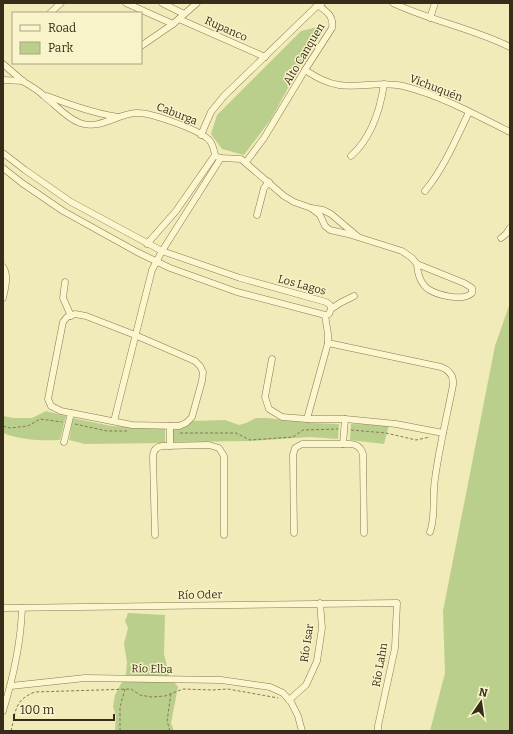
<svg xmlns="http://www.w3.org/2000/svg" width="513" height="734" font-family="Bitter,serif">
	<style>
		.green { fill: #bbcf8d }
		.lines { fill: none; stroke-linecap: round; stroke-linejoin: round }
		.minor-casing { stroke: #887953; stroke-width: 7 }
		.path { stroke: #887953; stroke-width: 1; stroke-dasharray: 3 2; stroke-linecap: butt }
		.minor { stroke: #fbf6cd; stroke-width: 6 }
		.labels { text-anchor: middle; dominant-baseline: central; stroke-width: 3; stroke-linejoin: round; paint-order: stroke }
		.street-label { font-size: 11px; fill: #362c19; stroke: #f8f3c9 }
	</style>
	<rect width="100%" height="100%" fill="#f1eab9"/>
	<g class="green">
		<polygon points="322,26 271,119 244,155 222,149 211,134 217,115 301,31"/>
		<polygon points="510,303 510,731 430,731 445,673 443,611 495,346"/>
		<path d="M46,411L66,416L60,440C41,441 21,440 3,433V416L13,418H32Z"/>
		<polygon points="73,418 111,426 165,429 165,443 85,444 69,440"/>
		<polygon points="256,418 267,418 311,423 339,424 338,439 310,437 251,441 172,442 173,430 180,429 193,421 225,420 239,425 246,423"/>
		<polygon points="351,424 389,425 384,444 350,440"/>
		<polygon points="128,613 165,615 164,654 169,675 178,687 171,723 174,731 115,731 116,716 113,707 115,695 126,674 127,662 124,644 128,628 125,621"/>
	</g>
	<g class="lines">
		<g class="minor-casing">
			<g id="minor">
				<polyline points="126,3 173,24"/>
				<polyline points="162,3 184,14"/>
				<path d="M393,3C431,21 472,28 510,47"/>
				<polyline points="50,13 61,3"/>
				<polyline points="430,18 435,3"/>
				<polyline points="179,19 265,57"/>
				<polyline points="141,46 173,24 197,3"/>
				<path d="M3,64C10,70 17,76 24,82C31,86 38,90 44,96C56,105 66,118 80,123C100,130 117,114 136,113C150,112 201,130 210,141C213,145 214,150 215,155"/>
				<path d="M305,70C316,77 326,83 339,85C360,88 380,81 403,86C440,95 476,115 510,132"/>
				<polyline points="3,80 23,81"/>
				<path d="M47,96C71,105 93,113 118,117"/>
				<polyline points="201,135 211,112 224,96 318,5 322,3"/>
				<polyline points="3,153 25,170 71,202 162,251 240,278 326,302 330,305 331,309 329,314 325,315 237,292 170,268 137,252 63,211 22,183 3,168"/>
				<path d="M351,156C371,138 380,111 384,84"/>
				<polyline points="218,157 221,158 241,159 284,196 294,202 311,208 323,210 331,214 357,236"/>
				<path d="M246,162L264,138L305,70L332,28C334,16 327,12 318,5"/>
				<path d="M425,191C444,168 456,139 469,112"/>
				<path d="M311,208L320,215L325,226L330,230L348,234L402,251L412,258L417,264L464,283L472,288V293C463,302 437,295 428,289C420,283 417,272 417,264"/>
				<polyline points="257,215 264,188 269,182"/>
				<polyline points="501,238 506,234 510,228"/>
				<polyline points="147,244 176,211 215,155"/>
				<path d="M3,267C9,275 5,289 3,298"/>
				<polyline points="65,282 63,298 71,316"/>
				<polyline points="331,309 340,303 354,296"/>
				<polygon points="75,314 86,316 135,335 195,361 200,366 203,372 202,381 192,417 186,423 179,426 132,425 61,411 51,406 48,399 63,322 67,317"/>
				<path d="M328,343L441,367C449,370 454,376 453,385C447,416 439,448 435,479C432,496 436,516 430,532"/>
				<polyline points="272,359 265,397 269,409 282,417 307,419 345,419 396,424 443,433"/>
				<polyline points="307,419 328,343 328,334 325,315"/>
				<polyline points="114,421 152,270 162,251 221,158"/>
				<polyline points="64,442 71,413"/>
				<polyline points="343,444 345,419"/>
				<polyline points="170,446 170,426"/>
				<path d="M294,533L293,455L295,448L302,444H350C357,444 361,448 363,454L364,533"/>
				<path d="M155,535L153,457C153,451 156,447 162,446L209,445L219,448L224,456V535"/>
				<polyline points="3,608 397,603 395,648 378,726 378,731"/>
				<polyline points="11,686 85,678 221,680 270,687 283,693 291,702 298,716 302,731"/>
				<polyline points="289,700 306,685 317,661 322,628 320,603"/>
				<path d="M3,711C13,678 21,643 22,608"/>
			</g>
		</g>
		<g class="path">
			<polyline points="75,424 107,431 127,431"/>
			<polyline points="3,426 10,428 28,426 40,419 62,422"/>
			<polyline points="351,430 386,433 416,440 430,437"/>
			<polyline points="180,433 236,433 250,440 293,437 303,430 338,429"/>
			<path d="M11,731C16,711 14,700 35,692L131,689L140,695L151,697L165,696L183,689L212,690L228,689L278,698"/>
			<polyline points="120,731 120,707 125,689"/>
			<polyline points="170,731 167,721 171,693"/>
		</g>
		<use href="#minor" class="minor"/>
	</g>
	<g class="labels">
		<g class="street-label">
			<text transform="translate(226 29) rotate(24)">Rupanco</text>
			<text transform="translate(304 54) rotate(-59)">Alto Canquen</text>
			<text transform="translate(436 88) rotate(21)">Vichuquén</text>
			<text transform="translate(177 114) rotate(21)">Caburga</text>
			<text transform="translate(302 285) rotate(15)">Los Lagos</text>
			<text transform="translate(200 595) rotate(-1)">Río Oder</text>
			<text transform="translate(307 643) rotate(-81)">Río Isar</text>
			<text transform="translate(380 665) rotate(-80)">Río Lahn</text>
			<text transform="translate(152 669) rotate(1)">Río Elba</text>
		</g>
	</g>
	<rect width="513" height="734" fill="none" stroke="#362c19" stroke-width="8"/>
	<rect x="12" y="12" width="130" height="52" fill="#f8f3c9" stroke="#aaa383"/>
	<rect x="20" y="25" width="20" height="6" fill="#fbf6cd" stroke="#aaa383"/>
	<text x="48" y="32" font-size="12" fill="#362c19">Road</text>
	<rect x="20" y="42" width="20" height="12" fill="#bbcf8d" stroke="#aaa383"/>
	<text x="48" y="52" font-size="12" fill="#362c19">Park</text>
	<g transform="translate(481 702) rotate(13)" stroke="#f8f3c9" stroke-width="3" paint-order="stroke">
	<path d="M0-3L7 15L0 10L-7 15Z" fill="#362c19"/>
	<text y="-6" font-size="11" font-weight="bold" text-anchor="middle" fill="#362c19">N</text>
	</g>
	<path d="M14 714v6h100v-6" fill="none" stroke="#362c19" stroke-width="2"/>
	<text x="20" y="714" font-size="12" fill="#362c19" stroke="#f8f3c9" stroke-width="3" paint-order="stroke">100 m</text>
</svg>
